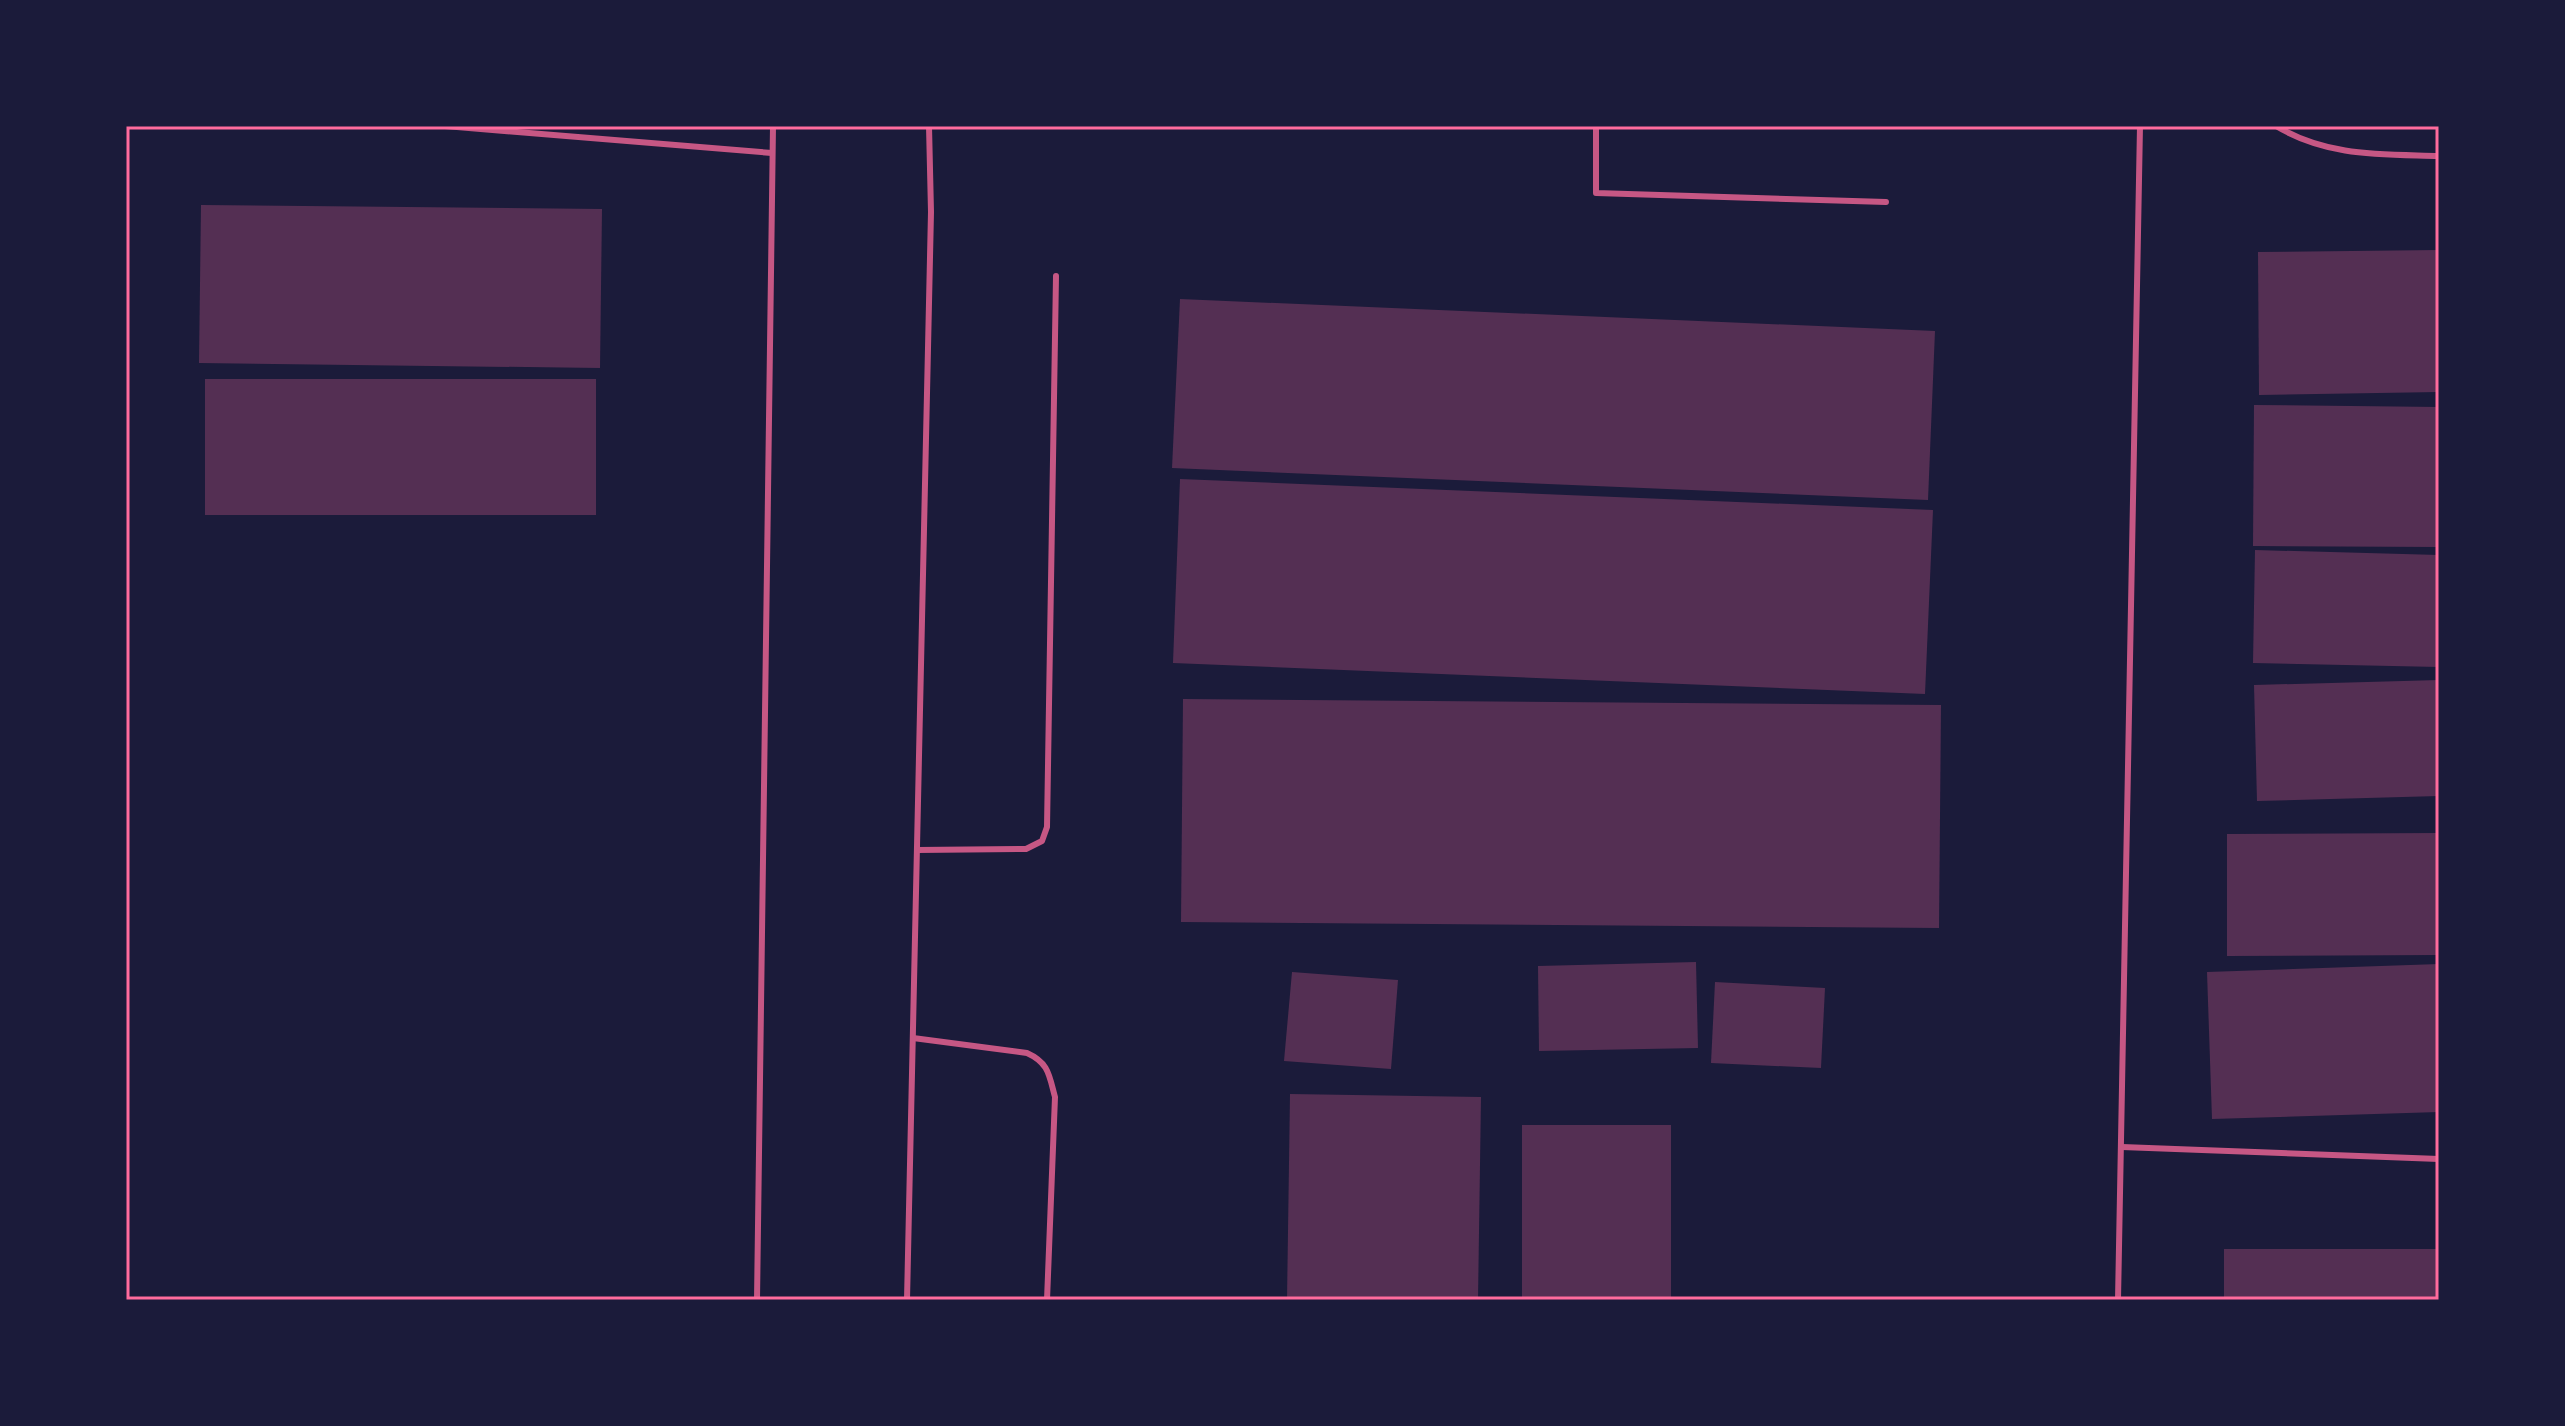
<svg xmlns="http://www.w3.org/2000/svg" width="2565" height="1426" font-family="'Open Sans',sans-serif">
	<style>
		.building { fill: #542f53 }
		.lines { fill: none; stroke-linecap: round; stroke-linejoin: round }
		.service { stroke: #c65784; stroke-width: 6 }
		.neatline { fill: none; stroke: #ff6b9d; stroke-width: 3 }
	</style>
	<rect width="100%" height="100%" fill="#1b1b3a"/>
	<g class="building">
		<polygon points="201,205 602,209 600,368 199,363"/>
		<polygon points="2439,250 2439,392 2259,395 2258,252"/>
		<polygon points="1180,299 1935,331 1928,500 1172,468"/>
		<rect x="205" y="379" width="391" height="136"/>
		<polygon points="2254,405 2439,407 2439,547 2253,546"/>
		<polygon points="1180,479 1933,510 1925,694 1173,663"/>
		<polygon points="2255,550 2439,555 2439,667 2253,663"/>
		<polygon points="2439,680 2439,796 2257,801 2254,685"/>
		<polygon points="1183,699 1941,705 1939,928 1181,922"/>
		<polygon points="2439,833 2439,955 2227,956 2227,834"/>
		<polygon points="1696,962 1698,1048 1539,1051 1538,966"/>
		<polygon points="2439,964 2439,1112 2212,1119 2207,972"/>
		<polygon points="1292,972 1398,980 1391,1069 1284,1061"/>
		<polygon points="1715,982 1825,988 1821,1068 1711,1063"/>
		<polygon points="1290,1094 1481,1097 1478,1300 1287,1300"/>
		<rect x="1522" y="1125" width="149" height="175"/>
		<rect x="2224" y="1249" width="215" height="51"/>
	</g>
	<g class="lines">
		<g class="service">
			<polyline points="445,126 772,153"/>
			<polyline points="1596,126 1596,193 1886,202"/>
			<path d="M2276,126C2328,157 2381,154 2439,156"/>
			<polyline points="917,850 1026,849 1042,841 1047,827 1056,276"/>
			<path d="M913,1038L1027,1053C1049,1063 1049,1075 1055,1097L1047,1300"/>
			<polyline points="2122,1147 2439,1159"/>
			<polyline points="757,1300 773,126"/>
			<polyline points="907,1300 931,212 929,126"/>
			<polyline points="2118,1300 2140,126"/>
		</g>
	</g>
	<rect width="2565" height="1426" fill="none" stroke="#1b1b3a" stroke-width="256"/>
	<rect x="128" y="128" width="2309" height="1170" class="neatline"/>
</svg>
